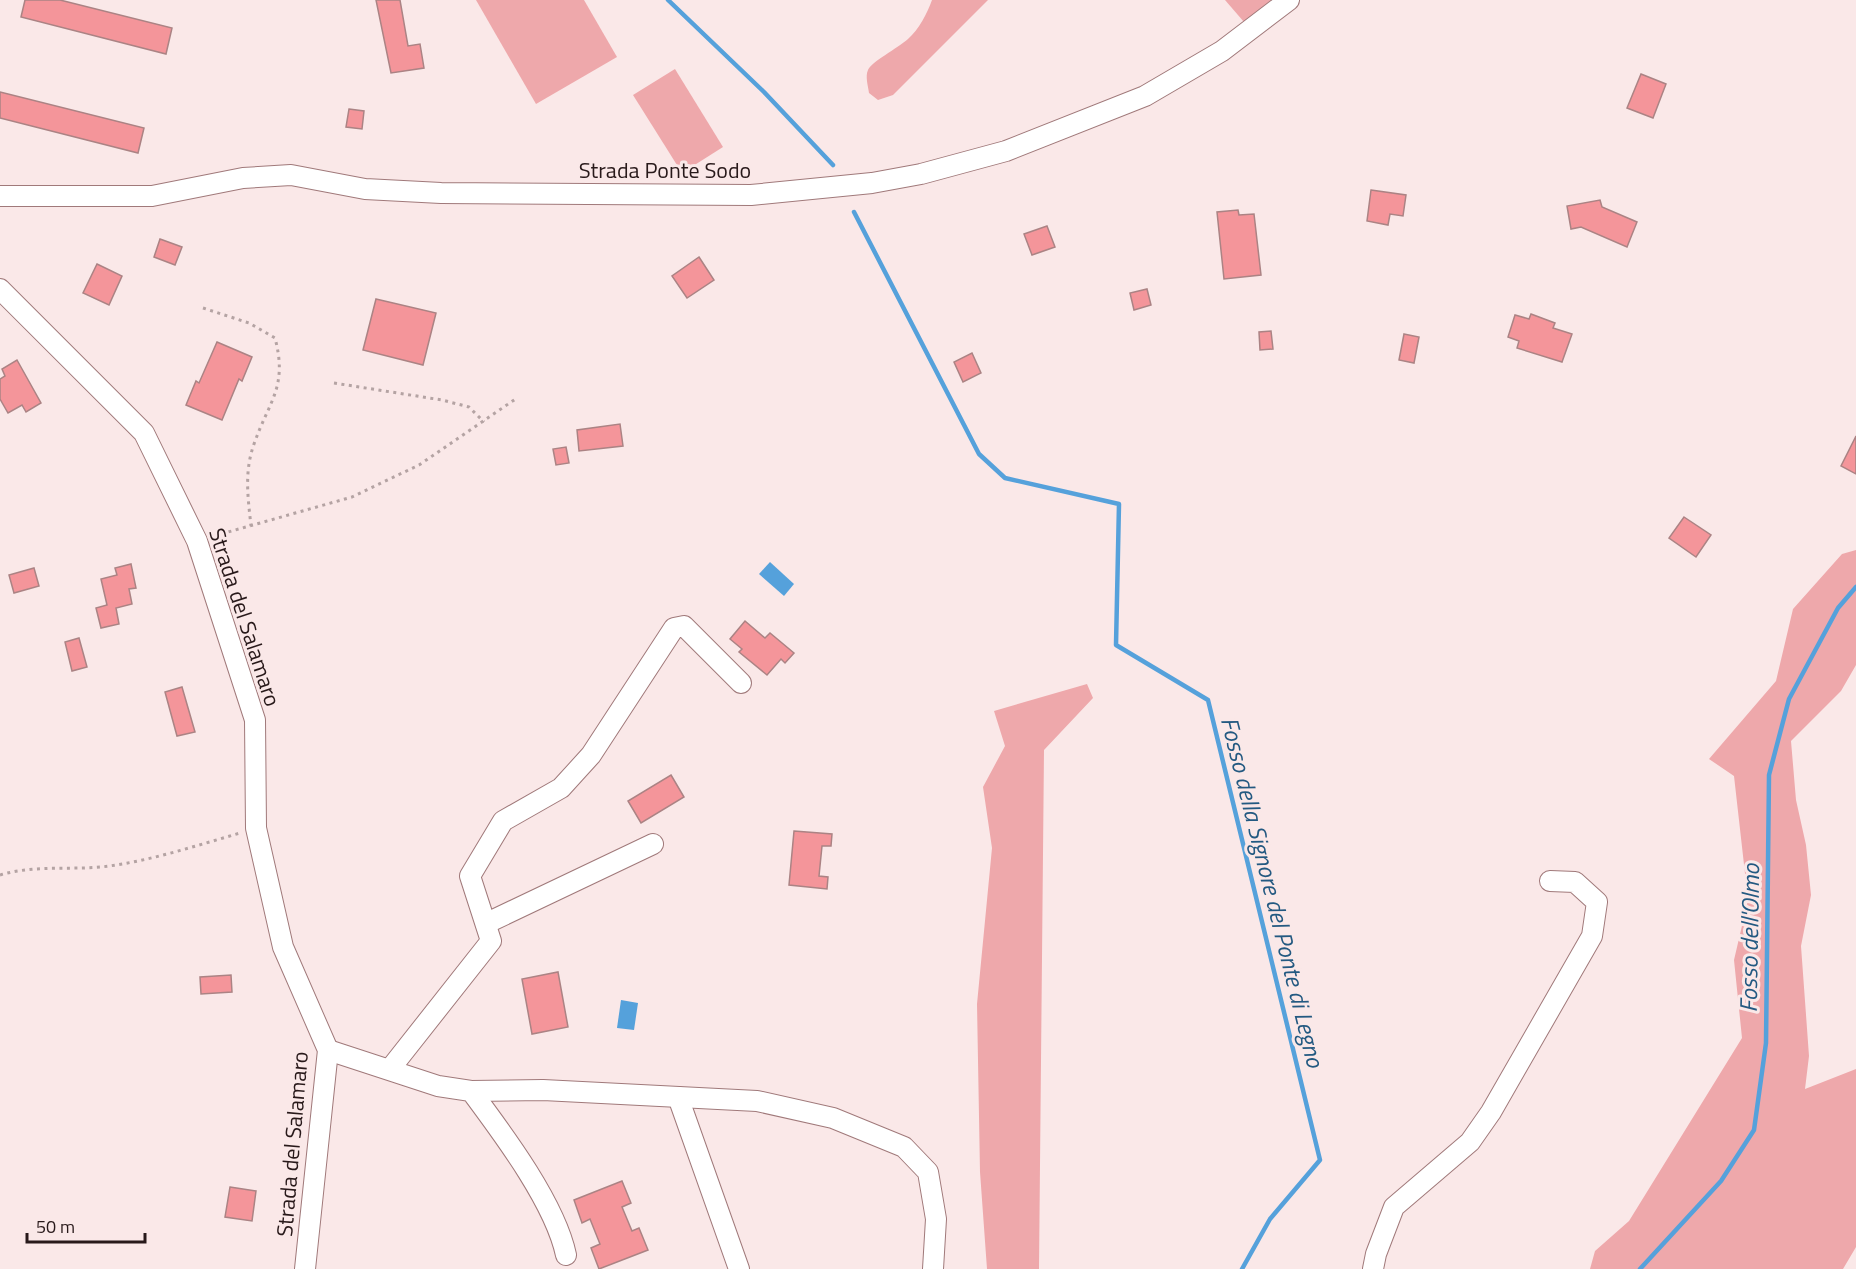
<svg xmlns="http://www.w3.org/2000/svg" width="1856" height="1269" font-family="'Titillium Web',sans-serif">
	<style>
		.green { fill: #eea8ab }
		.water { fill: #55a1db }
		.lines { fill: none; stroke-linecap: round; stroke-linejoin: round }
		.stream { stroke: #55a1db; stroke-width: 4.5 }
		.building { fill: #f4959a; stroke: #ab8384; stroke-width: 1.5 }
		.minor-casing { stroke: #a0797a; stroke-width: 22 }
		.path { stroke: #b4a3a3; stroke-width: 3; stroke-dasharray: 3 4.5; stroke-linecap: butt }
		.minor { stroke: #fff; stroke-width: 20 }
		.labels { text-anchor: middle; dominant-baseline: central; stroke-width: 6; stroke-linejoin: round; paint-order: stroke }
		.street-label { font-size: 22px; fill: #28191a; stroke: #fae8e8 }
		.water-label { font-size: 24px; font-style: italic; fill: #235981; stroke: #fae8e8 }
	</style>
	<rect width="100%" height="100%" fill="#fae8e8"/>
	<g class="green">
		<polygon points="476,0 584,0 617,57 536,104"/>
		<path d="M932,0H988L893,95L878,100L869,93C868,86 865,76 868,70C871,62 898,48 908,39C919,29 927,14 932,0Z"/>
		<polygon points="1225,0 1274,0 1244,22"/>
		<polygon points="675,69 723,147 682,173 633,95"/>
		<polygon points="1856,550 1856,665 1841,691 1791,741 1796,800 1806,845 1811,895 1801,946 1809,1056 1805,1089 1856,1069 1856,1247 1843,1269 1590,1269 1595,1251 1629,1221 1742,1038 1734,960 1748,900 1734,776 1709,759 1776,681 1793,609 1842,554"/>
		<polygon points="1087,684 1093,698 1044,750 1039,1269 987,1269 980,1172 977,1004 992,848 983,787 1005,746 994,711"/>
	</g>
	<g class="water">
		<polygon points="770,562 794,584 784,596 759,574"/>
		<polygon points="621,1000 638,1003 634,1030 617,1028"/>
	</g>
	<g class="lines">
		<g class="stream">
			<polyline points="668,0 764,92 833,165"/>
			<polyline points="854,212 979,454 1005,478 1119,504 1116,645 1208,700 1320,1160 1270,1219 1242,1269"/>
			<polyline points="1640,1269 1721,1181 1754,1130 1766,1043 1769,775 1789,699 1838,608 1856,587"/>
		</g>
	</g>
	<g class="building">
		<polygon points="25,0 60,0 172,28 166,54 21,17"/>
		<polygon points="376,0 400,0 408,46 420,44 424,68 391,73"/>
		<polygon points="1641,74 1666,84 1653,118 1627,108"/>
		<polygon points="0,92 144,128 138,153 0,118"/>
		<polygon points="349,109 364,111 362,129 346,127"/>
		<polygon points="1371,190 1406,195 1403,216 1390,214 1388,225 1367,221"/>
		<polygon points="1600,200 1602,207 1637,222 1627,247 1581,227 1571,229 1567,206"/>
		<polygon points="1238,210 1239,215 1254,214 1261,275 1224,279 1217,212"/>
		<polygon points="1047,226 1055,247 1032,255 1024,234"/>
		<polygon points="160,239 182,247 175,265 154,257"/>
		<polygon points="699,257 714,280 687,298 672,276"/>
		<polygon points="97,264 122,276 109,305 83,293"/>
		<polygon points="1147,289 1151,305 1134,310 1130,293"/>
		<polygon points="376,299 436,313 423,365 363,350"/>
		<polygon points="1531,314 1555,323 1553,328 1572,334 1562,362 1517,348 1519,341 1508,337 1515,315 1529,319"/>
		<polygon points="1271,331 1273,349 1260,350 1259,332"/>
		<polygon points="1404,334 1419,337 1414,363 1399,360"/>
		<polygon points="217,342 252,357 242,381 239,379 222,420 186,405 196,381 199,383"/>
		<polygon points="972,353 981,373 963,382 954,362"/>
		<polygon points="17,360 41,403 26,412 22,405 8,413 0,399 0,379 5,376 2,369"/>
		<polygon points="620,424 623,446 579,451 577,430"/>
		<polygon points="1856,436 1856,474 1841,466"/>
		<polygon points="566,447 569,463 556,465 553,449"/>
		<polygon points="1684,517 1711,535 1696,557 1669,538"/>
		<polygon points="131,564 136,588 129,589 132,604 116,608 119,624 101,628 96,608 107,605 101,579 117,575 115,568"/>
		<polygon points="34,568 39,586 14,593 9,575"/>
		<polygon points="745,621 765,638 770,633 794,653 785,663 781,659 767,675 739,652 742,649 730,639"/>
		<polygon points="79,638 87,667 72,671 65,642"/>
		<polygon points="182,687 195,732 177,736 165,692"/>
		<polygon points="671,775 684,797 641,823 628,801"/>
		<polygon points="794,831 832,834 831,846 822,846 819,876 828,877 827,889 789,885"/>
		<polygon points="558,972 568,1027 532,1034 522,979"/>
		<polygon points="231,975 232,992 201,994 200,977"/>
		<polygon points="622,1181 631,1203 622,1207 632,1231 639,1228 648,1250 599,1269 591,1248 600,1244 590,1219 582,1223 574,1200"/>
		<polygon points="230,1187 256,1191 252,1221 225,1217"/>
	</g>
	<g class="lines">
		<g class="minor-casing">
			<g id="minor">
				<polyline points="0,196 152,196 243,178 291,175 365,189 441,193 751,195 872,183 921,174 1006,151 1145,96 1222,51 1289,0"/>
				<polyline points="0,289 144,433 197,541 255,720 256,828 283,947 328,1050 305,1269"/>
				<polyline points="487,923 653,844"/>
				<path d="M328,1050L438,1086L471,1091C503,1134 555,1203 566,1255"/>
				<polyline points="390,1069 491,941 470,876 503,821 561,788 591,755 674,628 684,626 741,683"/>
				<polyline points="471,1091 543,1090 757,1101 833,1118 904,1147 928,1172 936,1219 933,1269"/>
				<polyline points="678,1097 739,1269"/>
				<polyline points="1373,1269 1376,1254 1394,1207 1470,1142 1491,1112 1592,936 1597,902 1575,882 1550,881"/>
			</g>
		</g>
		<g class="path">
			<path d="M203,308L249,323L275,338C288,387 269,401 254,444C244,472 248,498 251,526"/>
			<polyline points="334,383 442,400 469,407 484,422"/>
			<polyline points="214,536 352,497 419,465 517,398"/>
			<path d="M0,875C34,865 67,870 101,867C147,862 195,846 240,833"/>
		</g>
		<use href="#minor" class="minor"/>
	</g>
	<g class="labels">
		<g class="street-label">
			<text x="665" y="170">Strada Ponte Sodo</text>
			<text transform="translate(245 617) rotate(72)">Strada del Salamaro</text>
			<text transform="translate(292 1144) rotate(-85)">Strada del Salamaro</text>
		</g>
		<g class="water-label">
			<text transform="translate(1273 892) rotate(76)">Fosso della Signore del Ponte di Legno</text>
			<text transform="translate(1749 938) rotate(-89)">Fosso dell'Olmo</text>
		</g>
	</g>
	<path d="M27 1233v9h118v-9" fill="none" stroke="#28191a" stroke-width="3"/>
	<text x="36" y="1233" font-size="18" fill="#28191a" stroke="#fae8e8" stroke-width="4.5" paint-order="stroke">50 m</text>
</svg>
